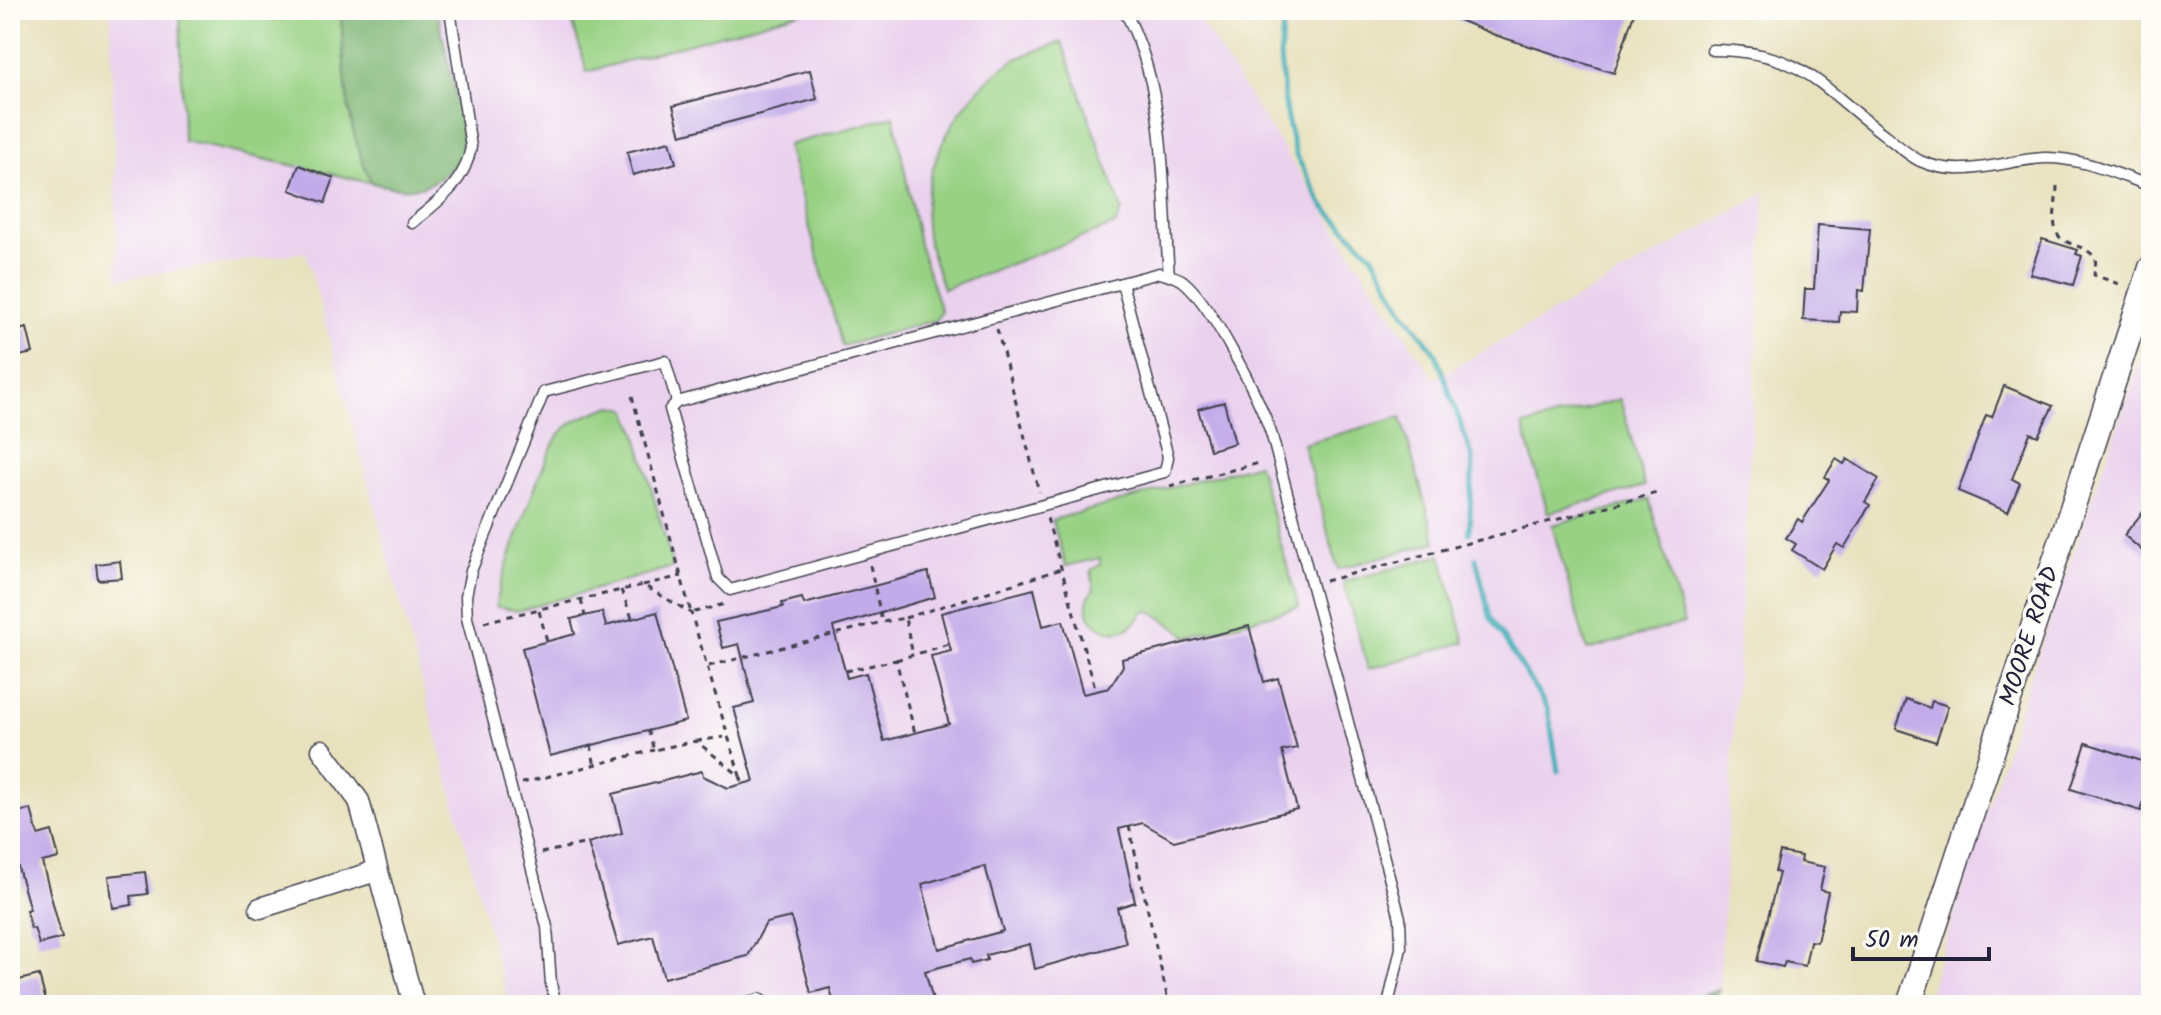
<svg xmlns="http://www.w3.org/2000/svg" width="2161" height="1015" font-family="Kalam,sans-serif">
	<style>
		.built { fill: #ead1ed }
		.green { fill: #98d184; stroke: #5d7a60; stroke-width: 2 }
		.forest { fill: #7ab372; stroke: #4e6a56; stroke-width: 2 }
		.lines { fill: none; stroke-linecap: round; stroke-linejoin: round }
		.stream { stroke: #3aabb6; stroke-width: 5 }
		.building { fill: #c2abe9; fill-rule: evenodd }
		.service-casing { stroke: #403f4e; stroke-width: 13 }
		.minor-casing { stroke: #403f4e; stroke-width: 23 }
		.tertiary-casing { stroke: #403f4e; stroke-width: 27 }
		.path { stroke: #403f4e; stroke-width: 3; stroke-dasharray: 6 6; stroke-linecap: butt }
		.service { stroke: #fff; stroke-width: 10 }
		.minor { stroke: #fff; stroke-width: 20 }
		.tertiary { stroke: #fff; stroke-width: 24 }
		.labels { text-anchor: middle; dominant-baseline: central; stroke-width: 7; stroke-linejoin: round; paint-order: stroke }
		.street-label { font-size: 24px; fill: #22223b; stroke: #fdfcf7 }
	</style>
	<rect width="100%" height="100%" fill="#fdfcf7"/>
	<filter id="ink" filterUnits="userSpaceOnUse"><feTurbulence type="fractalNoise" baseFrequency=".0125" numOctaves="2"/><feDisplacementMap in="SourceGraphic" scale="16" xChannelSelector="R" yChannelSelector="G"/><feConvolveMatrix kernelMatrix="1 2 1 2 8 2 1 2 1" color-interpolation-filters="sRGB"/></filter>
	<filter id="wash" filterUnits="userSpaceOnUse"><feTurbulence type="fractalNoise" baseFrequency=".006" numOctaves="4" result="noise"/><feDisplacementMap in="SourceGraphic" scale="32" xChannelSelector="R" yChannelSelector="G"/><feGaussianBlur stdDeviation="1.8" result="paint"/><feColorMatrix in="noise" values="0 0 0 0 0 0 0 0 0 0 0 0 0 0 0 0 0 1.4 0 .05"/><feComposite in="paint" operator="in"/></filter>
	<g filter="url(#wash)">
		<rect width="100%" height="100%" fill="#e7e1bd"/>
		<g class="built">
			<polygon points="110,10 1193,10 1434,379 1765,193 1719,990 1675,1005 509,1005 306,252 118,279"/>
			<polygon points="2151,330 2151,1005 1925,1005 2026,689"/>
		</g>
		<g class="green">
			<path d="M180,10H341C344,69 345,129 372,183L183,141Z"/>
			<polygon points="569,10 809,10 587,72"/>
			<path d="M1062,42L1122,210L1115,225L943,289C938,272 930,253 927,236C918,170 957,98 1011,62C1025,53 1046,48 1062,42Z"/>
			<polygon points="894,116 919,244 941,311 936,320 842,346 787,145"/>
			<polygon points="1620,399 1645,486 1548,513 1523,426"/>
			<path d="M613,406L627,409L636,432L673,567L518,611L496,607C496,589 547,449 559,435C573,418 593,413 613,406Z"/>
			<polygon points="1401,417 1436,542 1338,569 1303,444"/>
			<path d="M1258,464L1299,607L1186,638L1185,634L1151,611L1143,612C1121,655 1068,618 1094,589L1091,570L1100,565V558L1066,566L1052,520Z"/>
			<polygon points="1649,499 1684,623 1587,650 1552,525"/>
			<polygon points="1441,555 1465,642 1368,669 1343,582"/>
		</g>
		<g class="forest">
			<path d="M341,10H437L462,125L464,156C431,190 418,194 372,183C345,130 344,69 341,10Z"/>
			<polygon points="1719,990 1713,1005 1675,1005"/>
		</g>
		<g class="lines">
			<g class="stream">
				<polyline points="1284,10 1280,58 1286,114 1296,155 1323,206 1373,256 1403,310 1436,354 1473,459 1469,533"/>
				<polyline points="1476,558 1490,617 1548,709 1558,771"/>
			</g>
		</g>
		<g id="blocks">
			<g class="building">
				<polygon points="1435,10 1635,10 1614,73 1495,35"/>
				<polygon points="810,70 817,99 681,135 673,106"/>
				<polygon points="670,141 676,163 633,175 627,152"/>
				<polygon points="299,165 334,178 325,203 290,190"/>
				<polygon points="1818,225 1870,229 1864,291 1858,290 1857,312 1840,311 1839,322 1803,320 1805,289 1814,289"/>
				<polygon points="2042,239 2078,250 2076,254 2082,256 2073,285 2030,274"/>
				<polygon points="27,328 33,353 10,358 10,332"/>
				<polygon points="2004,386 2053,406 2038,436 2030,433 2012,479 2020,483 2008,512 1958,491 1986,415 1992,417"/>
				<polygon points="1224,402 1235,443 1210,450 1198,409"/>
				<polygon points="1836,459 1844,464 1847,459 1879,479 1865,502 1870,505 1844,548 1837,544 1822,569 1792,550 1796,544 1786,538 1798,519 1802,522 1829,480 1825,477"/>
				<polygon points="2151,502 2151,558 2124,535"/>
				<polygon points="120,561 122,578 98,580 96,564"/>
				<path d="M928,572L935,597L833,627L847,678L866,673L884,741L949,724L931,656L951,651L941,613L1034,589L1043,626L1063,621L1083,694L1109,688L1123,666L1122,659L1249,626L1264,682L1278,678L1297,748L1282,751L1297,809L1174,841L1143,823L1119,829L1135,902L1117,908L1126,943L1035,969L1030,944L986,955L987,960L971,964L970,959L925,971L933,1000L915,1005H834L830,988L811,993L791,917L766,923L748,956L664,978L653,936L618,945L588,843L622,833L613,794L702,771L703,776L728,788L754,781L734,708L754,703L739,644L723,648L716,622L783,607L782,603L802,598L804,604ZM985,866L1003,931L939,949L922,884Z"/>
				<polygon points="602,612 606,626 657,612 686,721 550,756 522,648 575,634 571,619"/>
				<polygon points="1906,699 1930,708 1932,701 1948,706 1936,742 1896,729"/>
				<polygon points="2086,743 2151,764 2151,779 2141,811 2071,789"/>
				<polygon points="31,809 38,835 52,831 59,858 42,862 62,938 39,944 34,928 31,929 26,910 30,910 10,839 10,814"/>
				<polygon points="1780,852 1801,856 1800,862 1825,867 1820,890 1828,892 1817,942 1810,941 1805,966 1785,962 1783,967 1757,961 1779,873 1775,872"/>
				<polygon points="145,872 148,894 131,896 132,905 113,908 109,876"/>
				<polygon points="39,975 47,1005 21,1005 15,981"/>
			</g>
		</g>
	</g>
	<g filter="url(#ink)">
		<use href="#blocks" fill-opacity="0" stroke="#403f4e" stroke-width="2"/>
		<g class="lines">
			<g class="service-casing">
				<g id="service">
					<path d="M1124,10C1168,89 1162,188 1169,276"/>
					<path d="M1712,50C1805,51 1818,86 1886,136C1896,144 1908,155 1920,161C1963,180 2002,160 2045,158C2081,157 2118,175 2151,186"/>
					<path d="M412,223C439,201 465,183 471,147L450,10"/>
					<polyline points="677,402 670,409 718,578 730,590 1165,472 1168,457 1122,283"/>
					<path d="M556,1005L551,984L547,927L467,618L466,596L471,571L544,392L665,361L677,402L1159,273C1167,275 1177,276 1183,281C1211,303 1261,401 1272,436L1400,918L1401,948L1388,1005"/>
					<polyline points="738,1005 759,999 768,1005"/>
				</g>
			</g>
			<g class="minor-casing">
				<g id="minor">
					<polyline points="322,750 359,801 414,1005"/>
					<polyline points="260,908 376,871"/>
				</g>
			</g>
			<g class="tertiary-casing">
				<polyline id="tertiary" points="1909,1005 2151,268"/>
			</g>
			<g class="path">
				<path d="M2057,186C2057,198 2052,220 2056,231C2061,247 2085,242 2096,259L2094,275L2122,285"/>
				<polyline points="997,329 1039,492"/>
				<polyline points="632,396 691,613 725,604"/>
				<polyline points="1170,486 1263,462"/>
				<polyline points="1047,518 1096,691"/>
				<polyline points="870,565 882,622 905,618 913,655"/>
				<polyline points="1325,581 1657,493"/>
				<polyline points="643,585 682,576"/>
				<polyline points="621,590 633,620"/>
				<polyline points="581,600 585,616"/>
				<polyline points="539,611 547,641"/>
				<polyline points="905,618 1061,569"/>
				<polyline points="484,622 643,585 691,613 740,776"/>
				<polyline points="896,660 949,644"/>
				<polyline points="709,666 882,622"/>
				<polyline points="845,671 896,660 915,733"/>
				<polyline points="648,730 654,750 696,741 740,776 743,784"/>
				<polyline points="696,741 724,737"/>
				<polyline points="591,745 595,767"/>
				<polyline points="522,783 654,750"/>
				<polyline points="1129,826 1169,1005"/>
				<polyline points="541,853 588,843"/>
			</g>
			<use href="#service" class="service"/>
			<use href="#minor" class="minor"/>
			<use href="#tertiary" class="tertiary"/>
		</g>
	</g>
	<g class="labels">
		<g class="street-label">
			<text transform="translate(2030 636) rotate(-72)">MOORE ROAD</text>
		</g>
	</g>
	<rect width="2161" height="1015" fill="none" stroke="#fdfcf7" stroke-width="40"/>
	<path d="M1853 947v12h136v-12" fill="none" stroke="#22223b" stroke-width="4"/>
	<text x="1865" y="947" font-size="24" fill="#22223b" stroke="#fdfcf7" stroke-width="6" paint-order="stroke">50 m</text>
</svg>
